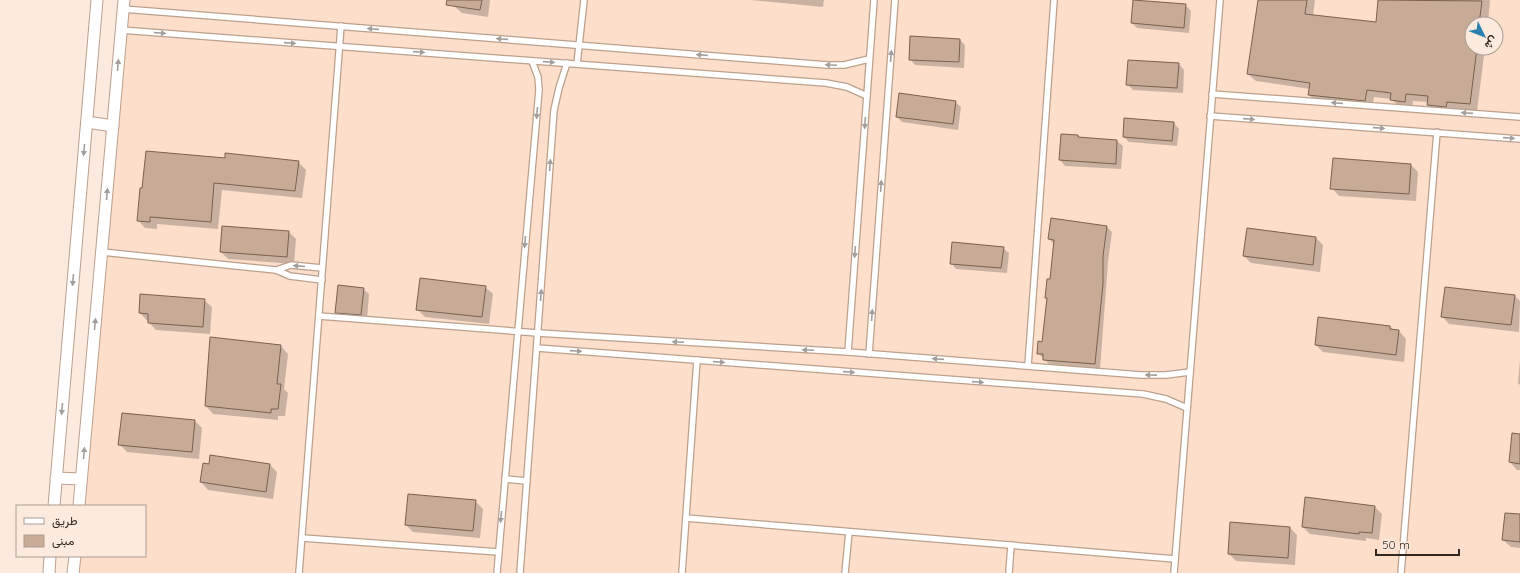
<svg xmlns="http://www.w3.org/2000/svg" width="1520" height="573" font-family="Quicksand,Vazirmatn,sans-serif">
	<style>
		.built { fill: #fcdeca; fill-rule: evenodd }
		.shadow { fill: #0003 }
		.building { fill: #c7ab96; stroke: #7a614e }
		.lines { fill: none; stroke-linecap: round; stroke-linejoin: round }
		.service-casing { stroke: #bba08c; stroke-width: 8 }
		.minor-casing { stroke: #bba08c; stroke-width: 13 }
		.service { stroke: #fff; stroke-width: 5.5 }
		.minor { stroke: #fff; stroke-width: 11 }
		.oneway { fill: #a39e9b }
	</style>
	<rect width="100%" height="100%" fill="#fceade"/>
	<path class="built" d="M122,0H1520V573H75L77,556H145V506H81ZM1472,24H1496V48H1472Z"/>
	<g class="shadow">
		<polygon points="455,0 490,0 488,17 462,13 454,6"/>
		<polygon points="751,0 824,0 823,7"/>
		<polygon points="1259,0 1315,0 1313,16 1377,23 1379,0 1490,0 1488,24 1472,24 1472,48 1485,48 1477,111 1454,109 1453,114 1435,112 1428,105 1428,102 1413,101 1412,109 1399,107 1392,99 1374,97 1372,108 1317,102 1309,95 1310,89 1256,81 1248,74"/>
		<polygon points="1185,5 1191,11 1189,33 1137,28 1132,23"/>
		<polygon points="960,40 965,45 964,68 915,65 910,59"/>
		<polygon points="1179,64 1184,70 1183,93 1133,90 1127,84"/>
		<polygon points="955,102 961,107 958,130 902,122 897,117"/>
		<polygon points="1174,123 1179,129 1177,146 1129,142 1124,137"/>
		<polygon points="1062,135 1078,136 1081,138 1117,141 1123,146 1121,169 1065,166 1060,160"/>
		<polygon points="226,159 298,162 306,170 302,198 222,190 218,229 157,224 157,229 145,228 138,220 143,189"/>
		<polygon points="1411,165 1418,172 1416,201 1339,196 1332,188"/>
		<polygon points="1052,219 1107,227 1112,232 1108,262 1100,369 1050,365 1038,353 1043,343 1048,299 1046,298 1051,280 1054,244 1049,239"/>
		<polygon points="289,232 296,239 294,264 228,259 221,252"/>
		<polygon points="1316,238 1323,245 1320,272 1251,263 1244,256"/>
		<polygon points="1003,248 1009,253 1007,273 956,269 951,263"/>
		<polygon points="485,287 493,294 489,324 425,317 417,309"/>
		<polygon points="363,289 369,294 367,320 342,318 336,313"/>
		<polygon points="1515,296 1520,301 1519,332 1449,324 1442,316"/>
		<polygon points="204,300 212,307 210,334 156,330 140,313"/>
		<polygon points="1390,326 1394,331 1399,331 1406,339 1404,362 1323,352 1316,345"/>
		<polygon points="210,338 281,346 288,354 284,389 288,393 285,416 278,416 278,420 213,414 206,406"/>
		<polygon points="1520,360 1520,385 1518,383"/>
		<polygon points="123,414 195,421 202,428 199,459 127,452 119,444"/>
		<polygon points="1520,435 1520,470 1517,470 1510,462"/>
		<polygon points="203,464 270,465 277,472 273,499 208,490 201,482"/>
		<polygon points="475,501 483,509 480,538 413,532 406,525"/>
		<polygon points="1375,507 1382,514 1379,540 1366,538 1366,541 1310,534 1303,527"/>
		<polygon points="1520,515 1520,548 1511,547 1503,540"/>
		<polygon points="1290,528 1297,535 1295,565 1236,561 1229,554"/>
	</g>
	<g class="building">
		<polygon points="447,0 482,0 480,10 446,5"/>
		<polygon points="1133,0 1186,4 1184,28 1131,23"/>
		<polygon points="1258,0 1307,0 1305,14 1376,22 1378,0 1482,1 1479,24 1472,24 1472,48 1477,48 1470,104 1447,102 1446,107 1427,105 1428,96 1406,94 1405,102 1390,100 1391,93 1367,90 1365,101 1308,95 1310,83 1247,74"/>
		<polygon points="910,36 960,39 959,62 909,60"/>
		<polygon points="1128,60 1179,63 1177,88 1126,85"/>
		<polygon points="899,93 956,101 953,124 896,117"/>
		<polygon points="1124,118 1174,122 1172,141 1123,137"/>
		<polygon points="1061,134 1078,135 1078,137 1117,140 1116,164 1059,160"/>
		<polygon points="146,151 225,158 225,153 299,161 295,191 214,183 211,222 150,217 150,222 137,221 140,188 142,188"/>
		<polygon points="1333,158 1411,164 1409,194 1330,189"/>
		<polygon points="1051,218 1107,226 1103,256 1103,284 1095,364 1043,360 1043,354 1037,354 1038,341 1042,342 1047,298 1045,298 1047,279 1050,279 1054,240 1048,239"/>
		<polygon points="222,226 289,231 287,257 220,252"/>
		<polygon points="1247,228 1316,237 1313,265 1243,256"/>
		<polygon points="952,242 1004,247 1001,268 950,264"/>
		<polygon points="420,278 486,286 482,317 416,310"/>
		<polygon points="338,285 364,288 361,315 335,313"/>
		<polygon points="1445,287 1515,295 1511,325 1441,317"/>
		<polygon points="140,294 205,299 203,327 148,323 148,314 139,313"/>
		<polygon points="1318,317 1390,326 1390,329 1399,330 1396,355 1315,345"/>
		<polygon points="210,337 281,345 277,384 281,384 278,409 271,409 271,413 205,406"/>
		<polygon points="122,413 195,420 192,452 118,445"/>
		<polygon points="1512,433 1520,434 1520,464 1509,462"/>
		<polygon points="210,455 270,464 266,492 200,482 203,463 209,464"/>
		<polygon points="408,494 476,500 473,531 405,525"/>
		<polygon points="1305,497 1375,506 1372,533 1359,532 1359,534 1302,527"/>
		<polygon points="1505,513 1520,514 1520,542 1502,540"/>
		<polygon points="1230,522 1290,527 1288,558 1228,554"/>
	</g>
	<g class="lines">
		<g class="service-casing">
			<g id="service">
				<polyline points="123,9 827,65 844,65 869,59"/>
				<polyline points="121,30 826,83 847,87 867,96"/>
				<polyline points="577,64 584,0"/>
				<polyline points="1212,94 1520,117"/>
				<polyline points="1210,116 1520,139"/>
				<polyline points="102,252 276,270 290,276 322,280"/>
				<polyline points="276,270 291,265 322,268"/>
				<polyline points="319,316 538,333 848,352 1141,375 1166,375 1190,372"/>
				<polyline points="537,348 1143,394 1166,399 1187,408"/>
				<polyline points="848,352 874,0"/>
				<polyline points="869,354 895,0"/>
				<polyline points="1028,366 1054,0"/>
				<polyline points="505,479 527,481"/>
				<polyline points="686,518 1175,559"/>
				<polyline points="302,538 499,552"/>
				<polyline points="299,573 341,26"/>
				<polyline points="497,573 539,90 538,77 532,61"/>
				<polyline points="520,573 554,110 559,88 567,63"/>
				<polyline points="682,573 697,360"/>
				<polyline points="845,573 849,532"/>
				<polyline points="1009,573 1011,545"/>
				<polyline points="1174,573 1220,0"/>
				<polyline points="1401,573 1437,132"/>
			</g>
		</g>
		<g class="minor-casing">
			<g id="minor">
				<polyline points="87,122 113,126"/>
				<polyline points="56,478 81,479"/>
				<polyline points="54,506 97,0"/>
				<polyline points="79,506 124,0"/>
				<polyline points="49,573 50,556"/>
				<polyline points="73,573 75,556"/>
			</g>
		</g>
		<use href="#service" class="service"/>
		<use href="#minor" class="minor"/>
	</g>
	<defs><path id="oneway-solid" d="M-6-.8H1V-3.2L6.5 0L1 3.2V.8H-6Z"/></defs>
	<g class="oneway">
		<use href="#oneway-solid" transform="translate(373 29) rotate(-176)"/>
		<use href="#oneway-solid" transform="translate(160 33) rotate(4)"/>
		<use href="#oneway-solid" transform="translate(502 39) rotate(-176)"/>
		<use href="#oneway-solid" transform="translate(290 43) rotate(4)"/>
		<use href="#oneway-solid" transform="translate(419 52) rotate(4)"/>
		<use href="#oneway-solid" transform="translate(702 55) rotate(-175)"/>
		<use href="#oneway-solid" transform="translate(891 56) rotate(-86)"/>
		<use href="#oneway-solid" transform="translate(549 62) rotate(4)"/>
		<use href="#oneway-solid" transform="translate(118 65) rotate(-85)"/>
		<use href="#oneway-solid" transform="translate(831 65) rotate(-177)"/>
		<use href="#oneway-solid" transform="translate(1337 103) rotate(-176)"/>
		<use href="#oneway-solid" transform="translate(537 113) rotate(95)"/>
		<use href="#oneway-solid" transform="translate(1467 113) rotate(-176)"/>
		<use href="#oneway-solid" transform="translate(1249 119) rotate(4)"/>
		<use href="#oneway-solid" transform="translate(865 123) rotate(94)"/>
		<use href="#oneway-solid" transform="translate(1379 128) rotate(4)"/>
		<use href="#oneway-solid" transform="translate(1509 138) rotate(4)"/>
		<use href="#oneway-solid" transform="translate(84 150) rotate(95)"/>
		<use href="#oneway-solid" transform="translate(550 165) rotate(-86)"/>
		<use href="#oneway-solid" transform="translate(881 186) rotate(-86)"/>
		<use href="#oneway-solid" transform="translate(107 194) rotate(-85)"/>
		<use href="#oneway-solid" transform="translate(525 242) rotate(95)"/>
		<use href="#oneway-solid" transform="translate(855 252) rotate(94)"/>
		<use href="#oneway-solid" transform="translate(299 266) rotate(-175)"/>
		<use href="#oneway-solid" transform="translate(73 280) rotate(95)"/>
		<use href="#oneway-solid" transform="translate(541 295) rotate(-86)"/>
		<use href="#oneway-solid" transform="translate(872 315) rotate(-86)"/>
		<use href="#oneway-solid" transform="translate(95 324) rotate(-85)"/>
		<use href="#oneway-solid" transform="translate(678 342) rotate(-177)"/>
		<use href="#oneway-solid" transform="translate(808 350) rotate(-177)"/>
		<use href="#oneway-solid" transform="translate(576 351) rotate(4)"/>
		<use href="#oneway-solid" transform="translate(938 359) rotate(-176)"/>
		<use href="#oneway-solid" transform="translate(719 362) rotate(4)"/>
		<use href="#oneway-solid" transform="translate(849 372) rotate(4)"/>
		<use href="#oneway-solid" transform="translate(1151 375) rotate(-179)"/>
		<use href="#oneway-solid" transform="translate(978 382) rotate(4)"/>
		<use href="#oneway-solid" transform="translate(62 409) rotate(95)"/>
		<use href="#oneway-solid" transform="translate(84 453) rotate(-85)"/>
		<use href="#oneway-solid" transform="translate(501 517) rotate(95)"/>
	</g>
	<rect x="16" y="505" width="130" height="52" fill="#fceade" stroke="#ac9c92"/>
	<rect x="24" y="518" width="20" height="6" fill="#ffffff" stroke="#ac9c92"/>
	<text x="52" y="525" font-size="12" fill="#332820">طريق</text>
	<rect x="24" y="535" width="20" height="12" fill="#c7ab96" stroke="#ac9c92"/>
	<text x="52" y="545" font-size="12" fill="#332820">مبنى</text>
	<g transform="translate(1484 36) rotate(133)"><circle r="19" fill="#fceade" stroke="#ac9c92"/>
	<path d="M0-3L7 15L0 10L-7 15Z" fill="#2b80b0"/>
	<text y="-6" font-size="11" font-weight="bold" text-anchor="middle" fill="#332820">ش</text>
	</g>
	<path d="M1376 549v6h83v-6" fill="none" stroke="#332820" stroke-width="2"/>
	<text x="1382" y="549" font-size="12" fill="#332820" stroke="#fceade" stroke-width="3" paint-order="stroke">50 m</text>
</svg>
